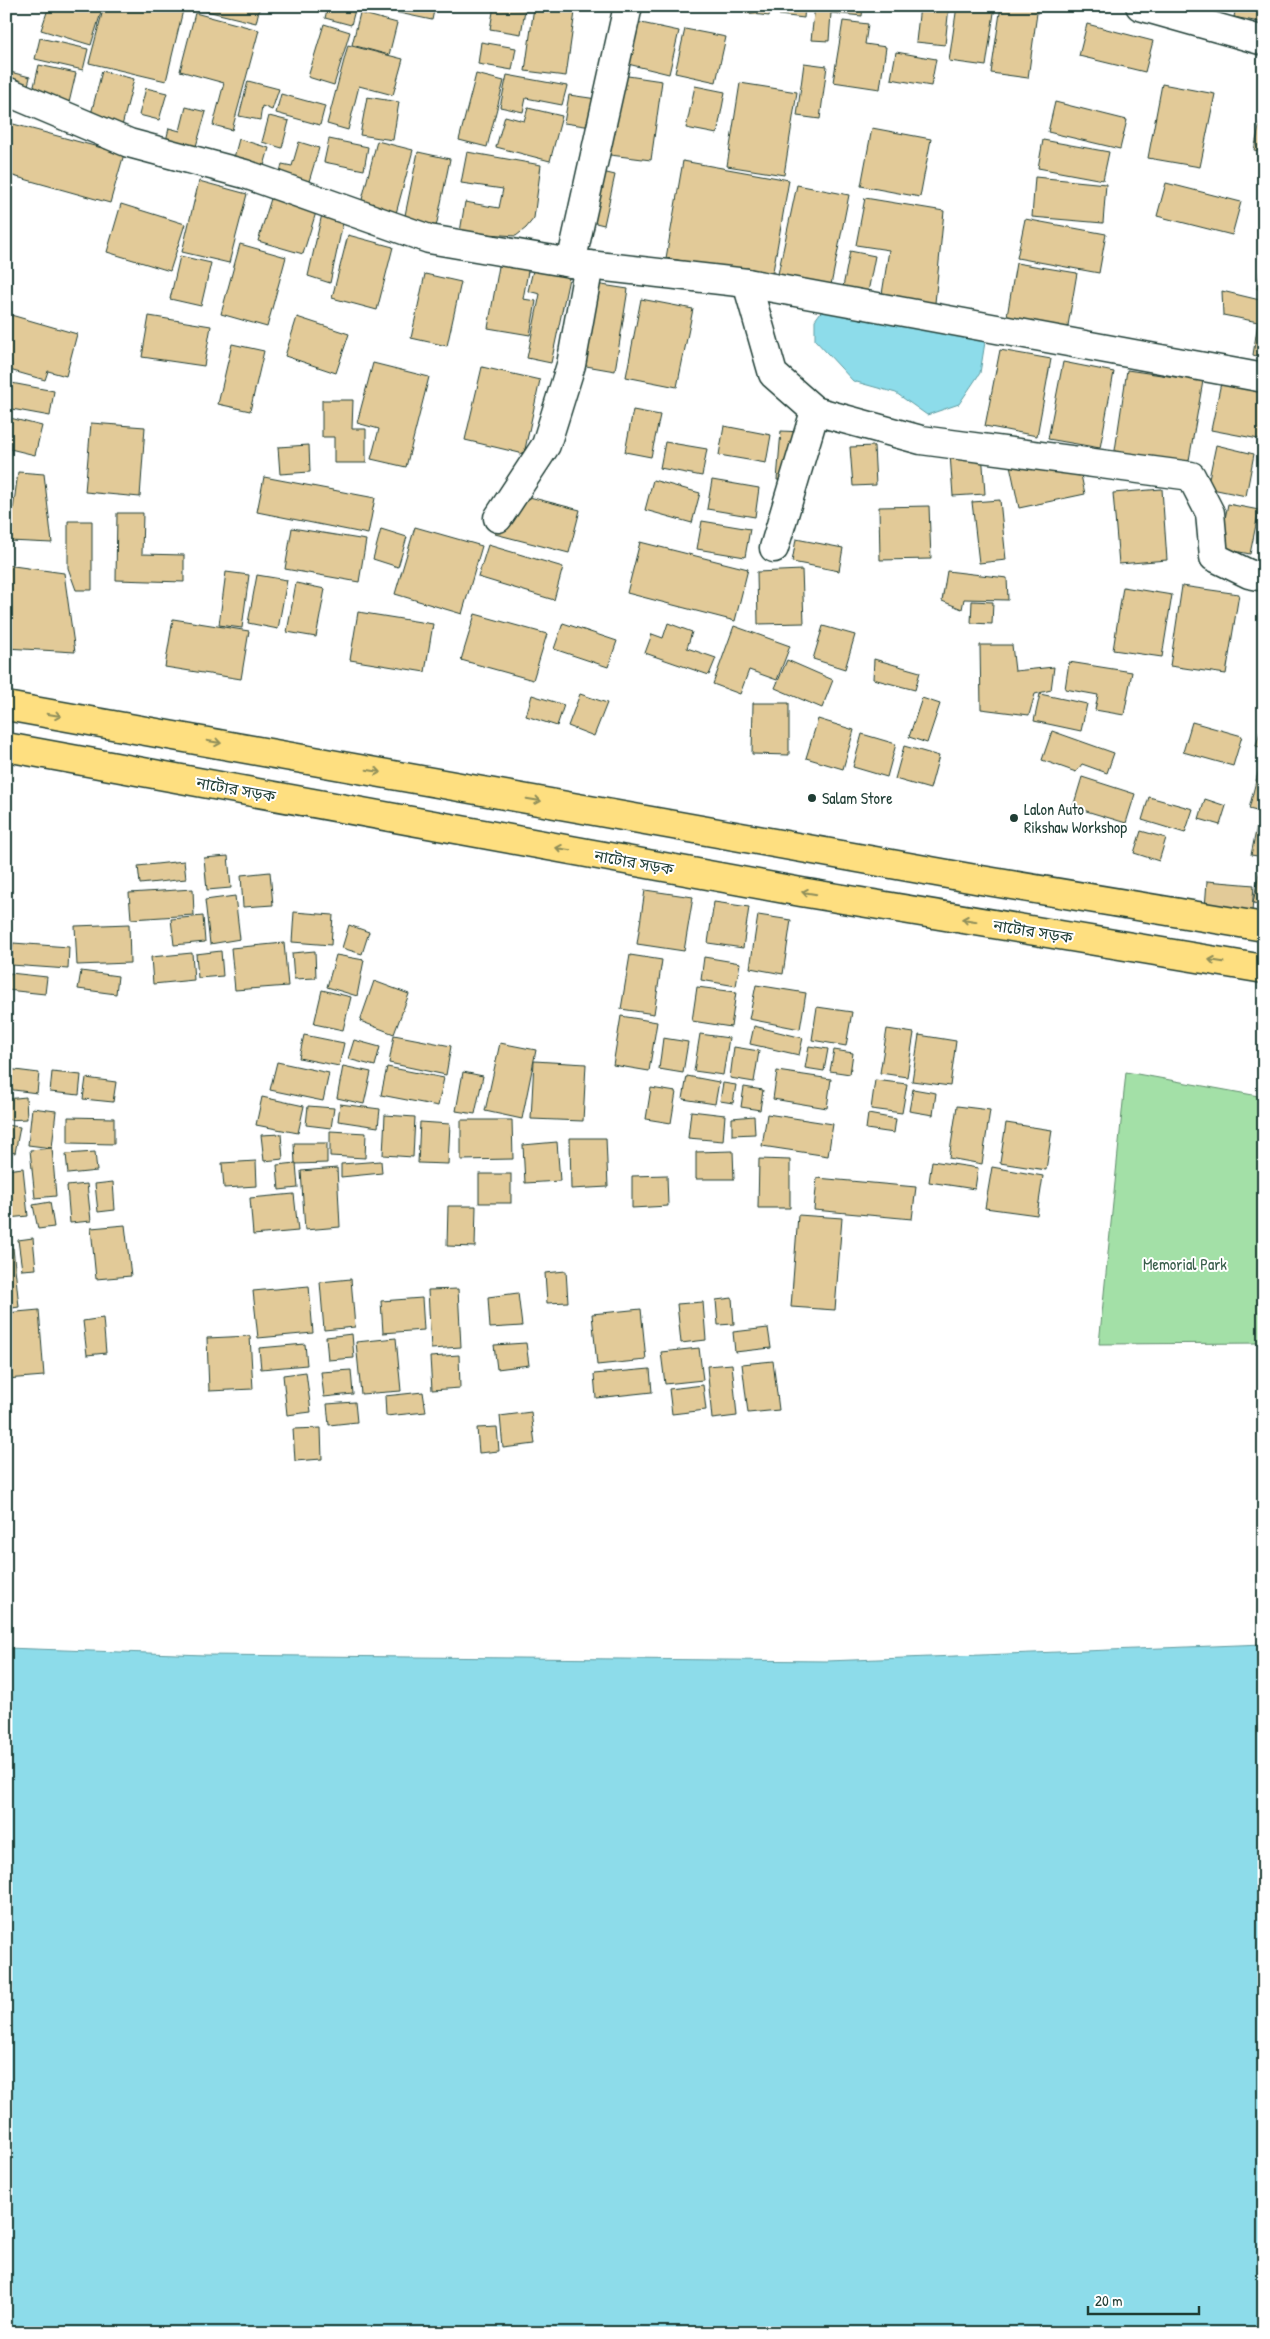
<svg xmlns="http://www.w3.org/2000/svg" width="1270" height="2339" font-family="'Patrick Hand','Noto Sans Bengali',sans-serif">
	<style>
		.green { fill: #a3e0a7; stroke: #618e6e }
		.water { fill: #8ddcea; stroke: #619ca1 }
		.building { fill: #e2ca98; stroke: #1f3d34 }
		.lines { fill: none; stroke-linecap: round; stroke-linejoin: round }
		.street-casing { stroke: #1f3d34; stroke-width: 31 }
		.highway-casing { stroke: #1f3d34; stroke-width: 31 }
		.street { stroke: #fff; stroke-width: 28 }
		.highway { stroke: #fedf80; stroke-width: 28 }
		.oneway { stroke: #8e8e5a }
		.poi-dot { fill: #1f3d34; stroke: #fff; stroke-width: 2 }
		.labels { text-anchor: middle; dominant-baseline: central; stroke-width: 4; stroke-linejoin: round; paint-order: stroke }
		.street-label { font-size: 16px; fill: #1f3d34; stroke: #fff }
		.poi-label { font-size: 16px; fill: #1f3d34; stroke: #fff; text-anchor: start }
		.park-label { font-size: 16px; fill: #395e4b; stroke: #fff }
	</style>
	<rect width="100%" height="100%" fill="#fff"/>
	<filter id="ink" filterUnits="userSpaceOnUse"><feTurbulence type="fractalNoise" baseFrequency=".02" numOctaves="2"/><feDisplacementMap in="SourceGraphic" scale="10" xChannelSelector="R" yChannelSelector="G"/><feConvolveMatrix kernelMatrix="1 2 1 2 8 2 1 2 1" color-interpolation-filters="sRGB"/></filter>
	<g filter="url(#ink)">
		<polygon class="green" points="1126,1072 1264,1097 1264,1343 1099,1344"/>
		<g class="water">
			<polygon points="823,309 986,336 980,373 959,404 927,415 896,393 853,381 815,340 815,320"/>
			<polygon points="1264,1644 1264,2333 6,2333 6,1648 205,1655 827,1661"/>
		</g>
		<g class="building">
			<polygon points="49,6 103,6 91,45 41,30"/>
			<polygon points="104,6 184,6 166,81 89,63"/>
			<polygon points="186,6 260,6 256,23"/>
			<polygon points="328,6 356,6 351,25 325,18"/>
			<polygon points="366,6 435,6 432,20"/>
			<polygon points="494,6 525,10 521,34 490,29"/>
			<polygon points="746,6 771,6 769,16 745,13"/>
			<polygon points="781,6 805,6 804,18 779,15"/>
			<polygon points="815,6 863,6 862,16 831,13 829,41 811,40"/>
			<polygon points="920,6 949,6 945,45 916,42"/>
			<polygon points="957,6 995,6 986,66 949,61"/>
			<polygon points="1001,6 1038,6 1028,78 991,73"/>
			<polygon points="1236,6 1264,6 1264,23 1234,17"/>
			<polygon points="534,7 575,12 566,76 525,71"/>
			<polygon points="195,13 259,30 232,130 213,125 224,83 180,71"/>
			<polygon points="360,13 397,23 389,55 352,45"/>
			<polygon points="613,17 679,31 669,74 603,58"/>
			<polygon points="843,21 868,24 865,44 886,47 880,89 833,82"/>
			<polygon points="324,24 350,32 334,85 308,77"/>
			<polygon points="1087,24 1153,41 1145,72 1079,56"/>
			<polygon points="685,29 726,37 716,82 675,73"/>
			<polygon points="40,38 88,49 83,70 35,59"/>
			<polygon points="481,42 516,48 512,70 478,64"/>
			<polygon points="348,45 403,59 393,95 359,86 348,130 327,124"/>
			<polygon points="896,52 936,59 931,86 891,79"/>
			<polygon points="804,63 827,66 820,119 797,116"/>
			<polygon points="39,65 76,73 68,107 31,99"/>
			<polygon points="102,71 134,79 121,130 89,122"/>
			<polygon points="10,72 30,77 22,111 6,107 6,88"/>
			<polygon points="476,74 504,81 487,147 459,140"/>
			<polygon points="507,75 567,86 562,105 526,98 523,112 500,107"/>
			<polygon points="621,75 662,81 651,160 610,155"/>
			<polygon points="248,81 279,89 272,110 262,106 260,120 239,116"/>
			<polygon points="740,83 797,92 784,175 727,166"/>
			<polygon points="1162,84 1215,94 1200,167 1148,158"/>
			<polygon points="695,86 725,92 717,134 686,128"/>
			<polygon points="146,88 167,93 159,120 139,115"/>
			<polygon points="281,94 325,106 320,125 276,113"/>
			<polygon points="569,95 597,99 592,127 564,123"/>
			<polygon points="367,97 399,102 393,140 360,135"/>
			<polygon points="1055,102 1127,120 1120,149 1048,132"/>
			<polygon points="1264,105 1264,152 1254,150"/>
			<polygon points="186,107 206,112 194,153 165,145 169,128 180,131"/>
			<polygon points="528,108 562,116 550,161 496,147 505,116 524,121"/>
			<polygon points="269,116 289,121 282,148 262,142"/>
			<polygon points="6,122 124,154 110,203 6,174"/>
			<polygon points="872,128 931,139 920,197 861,186"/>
			<polygon points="239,139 269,148 262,173 232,165"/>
			<polygon points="329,139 368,147 364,170 324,162"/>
			<polygon points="1043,140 1109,152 1103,180 1038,168"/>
			<polygon points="377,141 413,150 391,232 356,223"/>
			<polygon points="299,142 319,148 307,188 278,180 282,164 292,166"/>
			<polygon points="418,152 450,159 435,232 403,225"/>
			<polygon points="467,152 541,165 534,218 526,228 516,236 460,232 465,202 499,208 503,189 461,183"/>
			<polygon points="683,161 789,180 772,277 666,258"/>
			<polygon points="578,166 615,175 604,225 567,216"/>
			<polygon points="1035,177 1106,184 1103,223 1032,217"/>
			<polygon points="199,181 247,194 229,263 182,252"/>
			<polygon points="1166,183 1241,202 1232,235 1157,216"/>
			<polygon points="797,185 849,195 831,285 778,274"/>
			<polygon points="273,192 318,206 303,254 258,241"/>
			<polygon points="865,198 944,211 935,303 882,294 889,250 856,245"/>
			<polygon points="121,204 185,224 170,271 107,252"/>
			<polygon points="322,214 344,218 330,283 308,276"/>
			<polygon points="1025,219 1106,234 1099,273 1017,258"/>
			<polygon points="348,235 393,247 377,310 332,298"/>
			<polygon points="240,244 286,257 267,327 221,314"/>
			<polygon points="850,251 875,256 867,297 842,292"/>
			<polygon points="1264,252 1264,291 1257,289"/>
			<polygon points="501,255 530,260 523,299 536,301 530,335 488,328"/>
			<polygon points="180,256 211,263 201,306 170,299"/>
			<polygon points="535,262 571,269 551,363 527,358 540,294 528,291"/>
			<polygon points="1016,263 1077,273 1064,349 1003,340"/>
			<polygon points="425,274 461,282 447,346 411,338"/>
			<polygon points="576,281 628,289 615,371 563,362"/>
			<polygon points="1222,291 1264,301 1264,358 1253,355 1258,322 1223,315"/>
			<polygon points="641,299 693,309 677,387 626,377"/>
			<polygon points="11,315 77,334 66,376 48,371 45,380 6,369 6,331"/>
			<polygon points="149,316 211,326 204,366 142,357"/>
			<polygon points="297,317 349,334 336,373 285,356"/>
			<polygon points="232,344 264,351 250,411 218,404"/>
			<polygon points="1000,350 1051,359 1037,436 985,426"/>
			<polygon points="1063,362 1114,372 1100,448 1048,439"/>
			<polygon points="373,363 429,377 406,467 371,459 379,429 357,423"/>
			<polygon points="482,367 540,380 524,454 465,440"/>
			<polygon points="1127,370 1203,381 1188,466 1114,457"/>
			<polygon points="1222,378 1264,387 1264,440 1211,430"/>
			<polygon points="6,382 54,391 50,416 6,408"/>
			<polygon points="322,400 353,400 352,429 366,429 366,463 334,463 334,437 322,437"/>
			<polygon points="633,410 660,415 651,457 625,452"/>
			<polygon points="6,417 42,426 35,455 6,448"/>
			<polygon points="91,423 145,427 140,497 85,492"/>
			<polygon points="724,426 771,435 766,463 719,455"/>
			<polygon points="781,431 803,432 801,482 777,480"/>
			<polygon points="665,442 707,449 702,476 660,468"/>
			<polygon points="309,445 310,472 280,474 278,447"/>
			<polygon points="1216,445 1254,454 1246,496 1207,488"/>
			<polygon points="874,446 876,485 853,486 850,447"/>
			<polygon points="982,451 985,494 953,496 950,454"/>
			<polygon points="1076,451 1085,494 1019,508 1010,465"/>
			<polygon points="18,472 44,474 52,543 9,541"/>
			<polygon points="264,477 375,498 368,534 257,512"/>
			<polygon points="653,480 700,493 692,523 645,510"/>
			<polygon points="712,480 759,488 755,517 707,509"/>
			<polygon points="1162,489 1167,560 1119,564 1113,493"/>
			<polygon points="506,491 580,510 569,553 495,534"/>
			<polygon points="1000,500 1006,560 979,563 972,502"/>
			<polygon points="1228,504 1259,510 1250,554 1219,548"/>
			<polygon points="929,506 931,559 880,560 879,507"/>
			<polygon points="117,513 143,513 142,554 184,555 184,582 116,580"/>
			<polygon points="68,521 92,521 92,590 76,590 68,568"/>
			<polygon points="702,521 750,529 745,557 697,549"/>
			<polygon points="415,527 482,546 462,614 395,594"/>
			<polygon points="292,528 366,540 359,582 285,569"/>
			<polygon points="381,529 407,537 398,567 373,559"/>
			<polygon points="796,539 843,548 839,571 792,562"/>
			<polygon points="640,542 748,569 735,621 627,593"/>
			<polygon points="488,545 563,567 554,600 478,577"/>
			<polygon points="6,565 64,573 75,652 6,648"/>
			<polygon points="802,570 804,623 758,624 757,572"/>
			<polygon points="947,571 1007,578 1008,600 964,599 962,609 942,601"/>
			<polygon points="226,572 249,575 242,628 219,625"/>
			<polygon points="257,575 287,580 278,629 248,623"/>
			<polygon points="296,583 325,589 316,637 287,632"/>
			<polygon points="1182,586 1239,594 1226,674 1170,666"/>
			<polygon points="1123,587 1172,595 1162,657 1113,650"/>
			<polygon points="972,601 993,602 992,624 971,623"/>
			<polygon points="358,612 433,624 425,672 350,660"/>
			<polygon points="475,614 547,634 533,680 461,660"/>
			<polygon points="173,619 249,631 241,679 165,667"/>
			<polygon points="563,623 617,641 608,667 554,649"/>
			<polygon points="668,623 692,632 687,648 716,658 709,675 645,653 652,634 663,638"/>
			<polygon points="734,626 790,646 777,680 749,670 740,694 713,684"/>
			<polygon points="823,626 855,635 845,669 813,659"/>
			<polygon points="980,645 1012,645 1015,671 1054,667 1051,690 1035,694 1029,715 981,709"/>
			<polygon points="874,659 920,672 915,690 873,679"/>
			<polygon points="787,660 833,680 822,708 775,688"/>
			<polygon points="1069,662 1132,672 1124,715 1095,710 1098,695 1065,689"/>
			<polygon points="580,694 607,703 594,736 568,726"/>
			<polygon points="1040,694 1087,704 1081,731 1034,721"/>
			<polygon points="532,695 564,705 557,726 526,716"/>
			<polygon points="922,698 940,704 927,743 909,737"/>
			<polygon points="753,703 789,703 789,755 752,754"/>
			<polygon points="818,719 854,730 843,769 806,758"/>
			<polygon points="1263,721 1264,721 1264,748 1256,746"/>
			<polygon points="1192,722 1242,736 1233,766 1183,752"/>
			<polygon points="1052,731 1114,753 1107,773 1082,764 1076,772 1042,760"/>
			<polygon points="862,734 896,744 887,777 853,767"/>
			<polygon points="904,746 939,756 930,789 895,779"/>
			<polygon points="1260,765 1264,766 1264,813 1249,809"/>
			<polygon points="1082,777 1135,794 1126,823 1073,807"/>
			<polygon points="1149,797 1193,809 1185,833 1142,820"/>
			<polygon points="1205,799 1226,806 1220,825 1199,819"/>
			<polygon points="1258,821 1264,822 1264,857 1251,855"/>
			<polygon points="1141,831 1166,838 1159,861 1134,853"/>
			<polygon points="228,856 231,888 207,890 204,858"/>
			<polygon points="184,861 186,879 140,884 138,866"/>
			<polygon points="1260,868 1264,869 1264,905 1253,903"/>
			<polygon points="270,872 273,905 243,907 241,875"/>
			<polygon points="1207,881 1254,885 1252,912 1205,908"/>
			<polygon points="193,889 194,915 131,919 129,893"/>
			<polygon points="645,890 693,897 684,951 637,944"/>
			<polygon points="235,896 240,939 210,944 205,900"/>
			<polygon points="714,902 749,907 743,948 708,943"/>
			<polygon points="294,912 333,915 331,945 292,942"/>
			<polygon points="758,915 791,920 783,974 750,968"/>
			<polygon points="203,916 205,942 174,945 171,919"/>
			<polygon points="129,924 130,963 77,965 75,926"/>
			<polygon points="349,925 369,932 362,954 342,948"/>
			<polygon points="13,943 69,947 68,969 11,965"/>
			<polygon points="284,943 288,986 235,990 231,948"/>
			<polygon points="221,951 223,976 198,978 196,954"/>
			<polygon points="315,951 316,978 294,979 292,953"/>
			<polygon points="192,953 194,980 153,984 151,957"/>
			<polygon points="336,955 364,960 357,996 327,987"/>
			<polygon points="630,955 662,960 654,1014 621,1009"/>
			<polygon points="704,957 740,963 736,986 701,980"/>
			<polygon points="81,971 118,976 116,994 78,989"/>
			<polygon points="10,973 47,977 45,994 7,990"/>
			<polygon points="374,981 409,994 394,1034 360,1021"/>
			<polygon points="756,985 806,993 800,1029 749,1019"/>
			<polygon points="697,987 736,992 731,1027 692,1021"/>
			<polygon points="322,990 351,997 343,1030 314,1024"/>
			<polygon points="817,1007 852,1012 846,1046 812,1040"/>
			<polygon points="621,1016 657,1022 649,1071 613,1065"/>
			<polygon points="754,1026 803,1038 799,1055 750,1044"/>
			<polygon points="887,1029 914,1033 907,1077 880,1073"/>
			<polygon points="700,1034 729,1038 723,1075 694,1071"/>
			<polygon points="304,1035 344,1043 339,1066 299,1058"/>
			<polygon points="394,1035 451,1046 446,1075 389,1063"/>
			<polygon points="919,1035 956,1041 950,1086 912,1081"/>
			<polygon points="663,1038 688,1042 683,1073 659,1069"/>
			<polygon points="354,1040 380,1047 375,1066 348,1059"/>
			<polygon points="500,1043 536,1050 522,1119 485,1111"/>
			<polygon points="809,1046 828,1049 824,1071 805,1068"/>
			<polygon points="734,1047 759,1051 754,1082 730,1078"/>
			<polygon points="834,1050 853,1053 850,1074 830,1071"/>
			<polygon points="534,1061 586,1064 583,1121 531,1119"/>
			<polygon points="277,1062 329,1073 323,1101 270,1090"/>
			<polygon points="343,1066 371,1072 364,1104 337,1098"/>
			<polygon points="387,1067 444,1078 438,1106 381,1095"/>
			<polygon points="7,1069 39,1073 37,1093 6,1089"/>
			<polygon points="777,1071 831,1079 827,1108 773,1099"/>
			<polygon points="52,1072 81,1075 79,1095 50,1092"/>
			<polygon points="463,1072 483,1076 475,1114 456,1111"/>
			<polygon points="687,1076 719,1082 715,1104 683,1099"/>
			<polygon points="86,1078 116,1082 113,1102 83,1099"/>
			<polygon points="875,1080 907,1084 902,1113 871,1109"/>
			<polygon points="723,1083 736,1085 733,1103 720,1101"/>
			<polygon points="744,1087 763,1090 760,1110 741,1107"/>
			<polygon points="651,1088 676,1092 671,1123 646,1119"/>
			<polygon points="913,1089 936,1093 933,1115 909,1111"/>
			<polygon points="26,1097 27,1119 6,1120 6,1099"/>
			<polygon points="262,1097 304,1106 298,1133 256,1125"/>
			<polygon points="340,1104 380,1109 378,1127 338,1121"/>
			<polygon points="308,1106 334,1108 331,1128 306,1125"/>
			<polygon points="957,1106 990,1110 982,1164 949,1158"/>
			<polygon points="32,1108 56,1111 52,1148 28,1145"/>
			<polygon points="691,1111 725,1115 723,1141 688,1138"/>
			<polygon points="767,1114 833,1124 828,1156 762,1146"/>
			<polygon points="868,1114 896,1119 894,1133 866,1129"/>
			<polygon points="385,1115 415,1117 413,1157 383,1155"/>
			<polygon points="754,1116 755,1134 732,1135 732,1118"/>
			<polygon points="68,1117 114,1118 114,1144 68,1143"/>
			<polygon points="461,1120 512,1120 513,1159 461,1160"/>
			<polygon points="420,1122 450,1124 448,1164 418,1163"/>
			<polygon points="1006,1123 1052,1130 1046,1170 1000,1163"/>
			<polygon points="6,1125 20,1127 15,1153 6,1151"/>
			<polygon points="330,1131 366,1133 365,1158 330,1156"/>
			<polygon points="281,1134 283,1159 264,1161 261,1135"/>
			<polygon points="570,1138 606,1138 608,1187 571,1189"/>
			<polygon points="557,1142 560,1181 525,1183 523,1145"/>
			<polygon points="294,1143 327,1143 327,1163 295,1164"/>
			<polygon points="52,1148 56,1196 35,1198 30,1150"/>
			<polygon points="733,1151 734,1179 696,1179 696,1152"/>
			<polygon points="95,1152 97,1171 68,1174 66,1154"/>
			<polygon points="759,1159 790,1160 790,1208 758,1208"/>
			<polygon points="256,1161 257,1186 224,1188 222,1163"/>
			<polygon points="381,1161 382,1173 341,1177 341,1164"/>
			<polygon points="932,1161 978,1168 975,1189 929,1182"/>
			<polygon points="296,1163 298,1188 279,1190 277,1165"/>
			<polygon points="992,1167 1043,1176 1037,1215 985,1208"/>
			<polygon points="23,1168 28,1216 8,1218 6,1170"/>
			<polygon points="337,1168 340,1227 305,1230 301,1171"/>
			<rect x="479" y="1174" width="32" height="29"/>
			<polygon points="667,1175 668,1206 632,1208 632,1176"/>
			<polygon points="817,1178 916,1187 912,1219 814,1210"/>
			<polygon points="113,1182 115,1210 98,1212 95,1184"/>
			<polygon points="87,1184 91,1221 70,1223 67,1186"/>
			<polygon points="294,1194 298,1231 253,1235 250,1198"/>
			<polygon points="50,1202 54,1227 38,1229 33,1205"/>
			<polygon points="448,1206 476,1206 475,1247 447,1246"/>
			<polygon points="798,1215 842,1218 835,1310 791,1307"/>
			<polygon points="125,1225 131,1276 96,1279 91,1228"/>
			<polygon points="33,1238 36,1269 22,1270 18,1240"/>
			<polygon points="13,1248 19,1307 6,1309 6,1249"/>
			<polygon points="566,1271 568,1302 547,1303 545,1273"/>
			<polygon points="351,1279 355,1327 324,1330 320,1282"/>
			<polygon points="309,1286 313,1333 258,1338 253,1291"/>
			<polygon points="458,1289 461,1347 431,1349 428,1290"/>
			<polygon points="518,1293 522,1326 490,1328 488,1297"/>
			<polygon points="422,1298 424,1330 383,1333 381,1301"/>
			<polygon points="732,1298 734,1324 718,1325 716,1300"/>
			<polygon points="703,1302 706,1340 681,1343 677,1304"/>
			<polygon points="641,1309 646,1360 597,1365 592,1314"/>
			<polygon points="39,1310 44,1376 6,1379 6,1313"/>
			<polygon points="103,1318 106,1353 87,1355 83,1321"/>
			<polygon points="768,1328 771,1348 735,1352 733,1332"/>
			<polygon points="352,1334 354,1358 328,1360 326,1337"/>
			<polygon points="250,1336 253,1389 209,1391 207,1338"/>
			<polygon points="396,1338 401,1391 361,1394 356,1342"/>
			<polygon points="526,1343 529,1365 497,1369 494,1345"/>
			<polygon points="305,1344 307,1365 261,1369 259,1348"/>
			<polygon points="699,1348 703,1380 665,1384 661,1352"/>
			<polygon points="459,1355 460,1388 432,1390 430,1357"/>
			<polygon points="773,1361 779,1410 748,1413 742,1364"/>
			<polygon points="732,1364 737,1416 712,1419 707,1366"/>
			<polygon points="650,1369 652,1392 596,1398 594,1374"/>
			<polygon points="351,1370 353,1394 324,1397 321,1372"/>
			<polygon points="306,1372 311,1412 287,1415 283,1375"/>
			<polygon points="703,1385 706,1410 672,1414 669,1389"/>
			<polygon points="423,1392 426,1412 386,1416 385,1396"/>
			<polygon points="355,1402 357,1422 329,1425 327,1404"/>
			<polygon points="531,1412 535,1444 503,1448 500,1416"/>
			<polygon points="497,1427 499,1451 479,1453 477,1428"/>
			<polygon points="321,1428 322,1459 295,1461 293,1429"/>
		</g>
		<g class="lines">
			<g class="street-casing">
				<g id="street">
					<polyline points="1140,6 1264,41"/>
					<polyline points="6,91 129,143 245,174 429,239 571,263 747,283 1264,378"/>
					<polyline points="571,263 628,6"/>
					<polyline points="747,283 773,374 815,411 921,440 1191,476 1210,513 1214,557 1249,574 1264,577"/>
					<polyline points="498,518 546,445 571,365 589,265"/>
					<polyline points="774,548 815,411"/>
				</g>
			</g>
			<g class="highway-casing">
				<g id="highway">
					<polyline points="6,706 981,880 1264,927"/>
					<polyline points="6,747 801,892 1264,969"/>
				</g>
			</g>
			<use href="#street" class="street"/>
			<use href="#highway" class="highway"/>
		</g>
		<defs><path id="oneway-shaft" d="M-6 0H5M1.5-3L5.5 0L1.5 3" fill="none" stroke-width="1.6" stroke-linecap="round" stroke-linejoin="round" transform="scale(1.25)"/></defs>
		<g class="oneway">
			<use href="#oneway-shaft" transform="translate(54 715) rotate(10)"/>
			<use href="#oneway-shaft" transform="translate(214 742) rotate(10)"/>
			<use href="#oneway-shaft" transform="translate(374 771) rotate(10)"/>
			<use href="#oneway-shaft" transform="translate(534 800) rotate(10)"/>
			<use href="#oneway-shaft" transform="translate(563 849) rotate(-170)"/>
			<use href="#oneway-shaft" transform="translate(809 893) rotate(-170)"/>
			<use href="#oneway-shaft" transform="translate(969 920) rotate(-171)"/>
			<use href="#oneway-shaft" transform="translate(1216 961) rotate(-171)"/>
		</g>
	</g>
	<g class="poi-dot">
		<circle cx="812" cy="798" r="5"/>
		<circle cx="1014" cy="818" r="5"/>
	</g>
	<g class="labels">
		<g class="street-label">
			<text transform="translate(236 789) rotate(10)">নাটোর সড়ক</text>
			<text transform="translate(634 862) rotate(10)">নাটোর সড়ক</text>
			<text transform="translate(1033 931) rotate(9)">নাটোর সড়ক</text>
		</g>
		<g class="poi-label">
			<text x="822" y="798">Salam Store</text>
			<text x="1024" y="809">Lalon Auto<tspan x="1024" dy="18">Rikshaw Workshop</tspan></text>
		</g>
		<g class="park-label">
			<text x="1185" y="1264">Memorial Park</text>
		</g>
	</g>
	<rect width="1270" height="2339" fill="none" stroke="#fff" stroke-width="25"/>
	<rect x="12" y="12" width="1245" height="2314" fill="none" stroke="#1f3d34" stroke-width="2" filter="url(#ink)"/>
	<path d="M1088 2306v8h111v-8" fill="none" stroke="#1f3d34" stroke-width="2.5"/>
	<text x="1095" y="2306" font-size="15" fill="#1f3d34" stroke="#ffffff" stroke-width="4" paint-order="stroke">20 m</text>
</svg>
